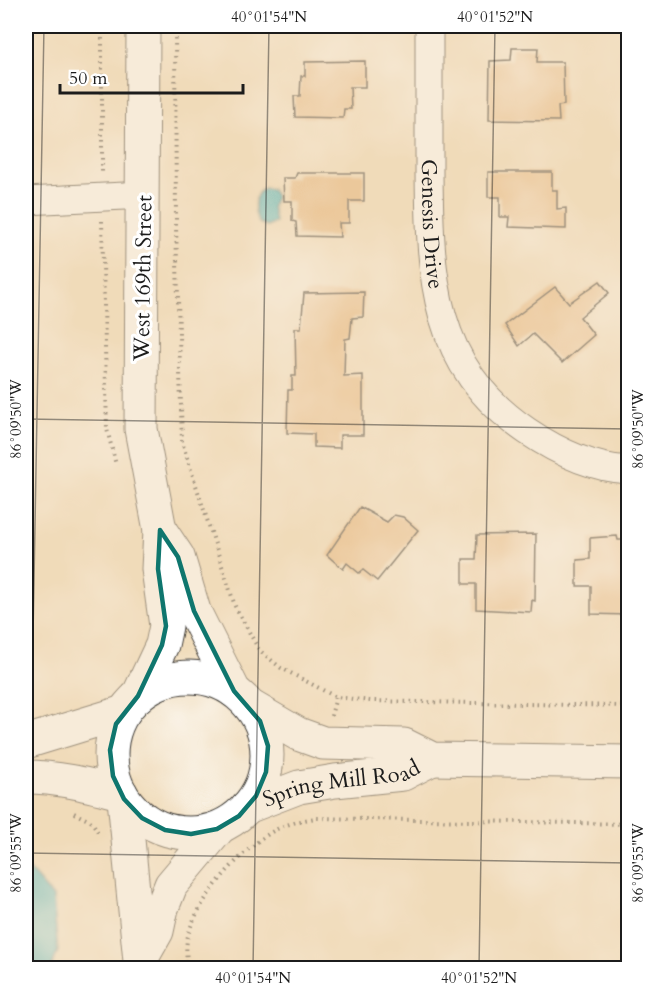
<svg xmlns="http://www.w3.org/2000/svg" width="654" height="994" font-family="Cardo,serif">
	<style>
		.water { fill: #49b7c3; stroke: #326a70; stroke-width: 1.5 }
		.building { fill: #e5b175 }
		.lines { fill: none; stroke-linecap: round; stroke-linejoin: round }
		.minor-casing { stroke: #3c3934; stroke-width: 29 }
		.tertiary-casing { stroke: #3c3934; stroke-width: 35 }
		.path { stroke: #3c3934; stroke-width: 4; stroke-dasharray: 1.5 4.5; stroke-linecap: butt }
		.minor { stroke: #fff; stroke-width: 27 }
		.tertiary { stroke: #fff; stroke-width: 33 }
		.marked { fill: none; stroke: #0f766e; stroke-width: 4.5; stroke-linejoin: round }
		.ticks { fill: none; stroke: #1c1c1c; stroke-width: 1.5; stroke-opacity: 0.45 }
		.labels { text-anchor: middle; dominant-baseline: central; stroke-width: 6; stroke-linejoin: round; paint-order: stroke }
		.street-label { font-size: 22px; fill: #1c1c1c; stroke: #fff }
		.neatline { fill: none; stroke: #1c1c1c; stroke-width: 2 }
		.ticks-label { font-size: 15px; text-anchor: middle; fill: #1c1c1c }
	</style>
	<rect width="100%" height="100%" fill="#fff"/>
	<filter id="ink" filterUnits="userSpaceOnUse"><feTurbulence type="fractalNoise" baseFrequency=".0167" numOctaves="2"/><feDisplacementMap in="SourceGraphic" scale="12" xChannelSelector="R" yChannelSelector="G"/><feConvolveMatrix kernelMatrix="1 2 1 2 8 2 1 2 1" color-interpolation-filters="sRGB"/></filter>
	<filter id="wash" filterUnits="userSpaceOnUse"><feTurbulence type="fractalNoise" baseFrequency=".008" numOctaves="4" result="noise"/><feDisplacementMap in="SourceGraphic" scale="24" xChannelSelector="R" yChannelSelector="G"/><feGaussianBlur stdDeviation="1.35" result="paint"/><feColorMatrix in="noise" values="0 0 0 0 0 0 0 0 0 0 0 0 0 0 0 0 0 1.4 0 .05"/><feComposite in="paint" operator="in"/></filter>
	<g filter="url(#wash)">
		<rect width="100%" height="100%" fill="#f0dbb9"/>
		<g class="water">
			<path d="M264,188L272,189L276,197L272,206L275,222L267,226L259,223C253,211 252,195 264,188Z"/>
			<polygon points="26,866 53,897 58,951 51,968 26,968"/>
		</g>
		<g id="blocks">
			<g class="building">
				<polygon points="512,48 538,48 537,62 563,62 564,105 558,106 559,121 489,120 490,61 511,60"/>
				<polygon points="365,61 365,87 350,87 351,109 344,109 343,118 295,117 294,96 300,96 301,76 305,76 305,62"/>
				<polygon points="488,172 552,172 552,190 557,190 557,209 566,208 566,229 508,227 509,217 500,217 500,197 488,197"/>
				<polygon points="297,173 364,173 364,201 349,201 349,223 339,223 340,237 297,236 296,222 292,221 292,201 284,201 283,178 295,178"/>
				<polygon points="600,281 609,293 580,317 594,335 562,363 533,334 519,346 505,325 555,287 569,303"/>
				<polygon points="364,292 363,317 352,318 350,338 345,339 344,376 363,375 363,435 340,435 340,448 314,447 314,434 287,433 288,390 292,390 292,376 296,376 295,328 301,328 304,293"/>
				<polygon points="360,507 387,522 394,515 403,517 418,530 377,581 363,570 359,573 347,563 343,569 327,555"/>
				<polygon points="536,534 535,601 532,600 531,612 476,609 476,584 463,584 463,559 476,559 477,535"/>
				<polygon points="617,536 618,540 628,540 628,615 591,614 591,586 577,586 577,560 590,559 590,538"/>
			</g>
		</g>
	</g>
	<g filter="url(#ink)">
		<use href="#blocks" fill-opacity="0" stroke="#3c3934" stroke-width="1.5"/>
		<g class="lines">
			<g class="minor-casing">
				<g id="minor">
					<path id="s1" d="M429,26C429,74 429,123 429,172C430,277 432,366 527,431C558,452 591,468 628,470"/>
					<polyline points="26,201 144,195"/>
				</g>
			</g>
			<g class="tertiary-casing">
				<g id="tertiary">
					<polyline points="143,26 141,429 160,530"/>
					<circle cx="189" cy="755" r="78"/>
					<polyline points="138,696 162,645 166,626 158,569 160,530 178,557 194,611 234,691"/>
					<polyline points="250,706 298,734 323,743 404,745 432,759 628,762"/>
					<polyline points="26,742 124,712"/>
					<path d="M26,777C59,777 89,785 121,793"/>
					<polyline points="124,799 140,961 157,931 162,908 171,885 219,828"/>
					<path id="s2" d="M247,807L299,787L335,781L403,774L432,759"/>
				</g>
			</g>
			<g class="path">
				<polyline points="102,26 102,172"/>
				<polyline points="175,26 176,226 182,442 235,606 259,650 281,668 336,697 371,701 628,706"/>
				<polyline points="102,221 107,429 116,465"/>
				<polyline points="331,716 336,697"/>
				<polyline points="74,813 92,822 98,832"/>
				<path d="M187,968C187,958 185,946 188,936C196,902 238,854 267,835C281,825 298,821 315,818L628,824"/>
			</g>
			<use href="#minor" class="minor"/>
			<use href="#tertiary" class="tertiary"/>
		</g>
	</g>
	<path d="M0 0H654V994H0ZM160,530L178,557L194,611L234,691L260,721L268,746L266,772L256,796L239,816L217,829L191,834L165,830L142,818L124,799L113,776L110,750L116,724L138,696L162,645L166,626L158,569Z" fill="#f0dbb9" fill-opacity=".55" fill-rule="evenodd"/>
	<path class="marked" d="M160,530L178,557L194,611L234,691L260,721L268,746L266,772L256,796L239,816L217,829L191,834L165,830L142,818L124,799L113,776L110,750L116,724L138,696L162,645L166,626L158,569Z"/>
	<path class="ticks" d="M26,419L628,429M26,853L628,863M27,968L44,26M253,968L269,26M479,968L495,26"/>
	<g class="labels">
		<g class="street-label">
			<text stroke="none"><textPath href="#s1" startOffset="198">Genesis Drive</textPath></text>
			<text transform="translate(143 278) rotate(-89)">West 169th Street</text>
			<text stroke="none"><textPath href="#s2" startOffset="98">Spring Mill Road</textPath></text>
		</g>
	</g>
	<rect width="654" height="994" fill="none" stroke="#fff" stroke-width="66"/>
	<path d="M60 84v9h183v-9" fill="none" stroke="#1c1c1c" stroke-width="3"/>
	<text x="69" y="84" font-size="18" fill="#1c1c1c" stroke="#ffffff" stroke-width="4.5" paint-order="stroke">50 m</text>
	<rect x="33" y="33" width="588" height="928" class="neatline"/>
	<g class="ticks-label">
		<text x="269" y="22">40°01'54"N</text>
		<text x="495" y="22">40°01'52"N</text>
		<text transform="translate(16 419) rotate(-90)" y="5">86°09'50"W</text>
		<text transform="translate(638 429) rotate(-90)" y="5">86°09'50"W</text>
		<text transform="translate(16 853) rotate(-90)" y="5">86°09'55"W</text>
		<text transform="translate(638 863) rotate(-90)" y="5">86°09'55"W</text>
		<text x="253" y="983">40°01'54"N</text>
		<text x="479" y="983">40°01'52"N</text>
	</g>
</svg>
